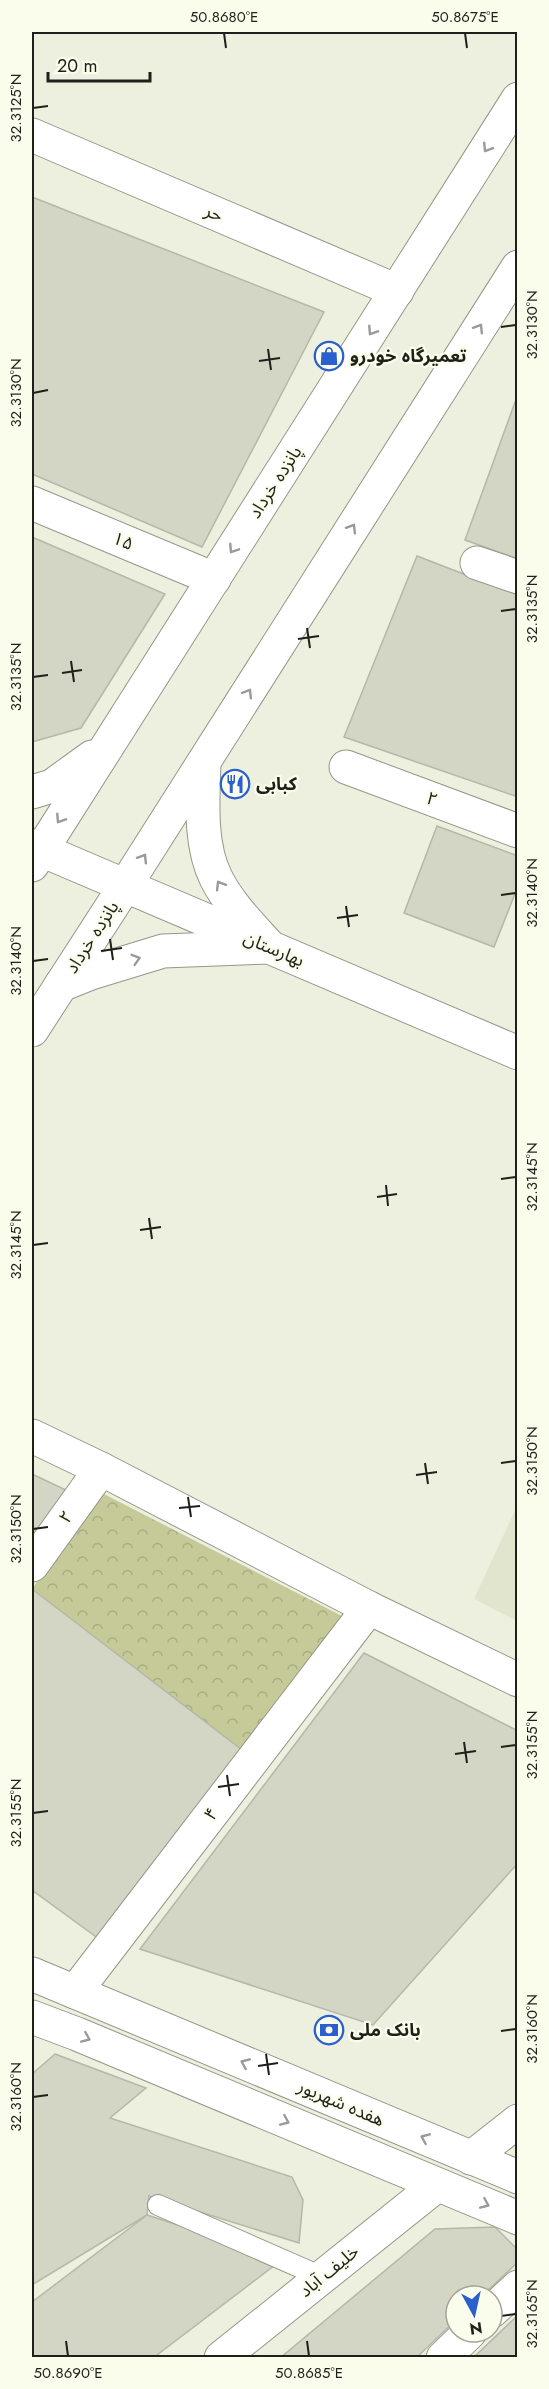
<svg xmlns="http://www.w3.org/2000/svg" width="549" height="2389" font-family="Jost,'Noto Sans Arabic',sans-serif">
	<style>
		.built { fill: #e2e5cd }
		.forest { fill: url(#forest-crowns) }
		.building { fill: #d3d5c5; stroke: #b5b7a7; stroke-width: 1.5 }
		.lines { fill: none; stroke-linecap: round; stroke-linejoin: round }
		.service-casing { stroke: #959788; stroke-width: 22 }
		.minor-casing { stroke: #959788; stroke-width: 35 }
		.tertiary-casing { stroke: #959788; stroke-width: 35 }
		.secondary-casing { stroke: #959788; stroke-width: 35 }
		.primary-casing { stroke: #959788; stroke-width: 35 }
		.service { stroke: #fff; stroke-width: 20 }
		.minor { stroke: #fff; stroke-width: 33 }
		.tertiary { stroke: #fff; stroke-width: 33 }
		.secondary { stroke: #fff; stroke-width: 33 }
		.primary { stroke: #fff; stroke-width: 33 }
		.oneway { stroke: #9a9b98 }
		.ticks { fill: none; stroke: #1f201a; stroke-width: 2 }
		.labels { text-anchor: middle; dominant-baseline: central; stroke-width: 4.5; stroke-linejoin: round; paint-order: stroke }
		.street-label { font-size: 18px; fill: #1f201a; stroke: #fbfdec }
		.poi-label { font-size: 18px; font-weight: bold; fill: #1f201a; stroke: #fbfdec; text-anchor: start }
		.neatline { fill: none; stroke: #1f201a; stroke-width: 2 }
		.ticks-label { font-size: 15px; text-anchor: middle; fill: #1f201a }
	</style>
	<defs>
		<pattern id="forest-crowns" width="20" height="18" patternUnits="userSpaceOnUse" patternTransform="scale(1.5)"><rect width="20" height="18" fill="#c5ca98"/><path d="M2 6a3 3 0 1 1 6 0M12 15a3 3 0 1 1 6 0" fill="none" stroke="#a9ad82"/></pattern>
	</defs>
	<rect width="100%" height="100%" fill="#edefdf"/>
	<polygon class="built" points="517,1506 517,1621 474,1599"/>
	<polygon class="forest" points="98,1491 342,1616 242,1750 32,1589"/>
	<g class="building">
		<polygon points="32,197 324,312 202,547 32,474"/>
		<polygon points="518,394 518,559 465,540"/>
		<polygon points="32,537 165,594 81,728 32,742"/>
		<polygon points="417,556 518,595 518,797 344,737"/>
		<polygon points="437,826 518,856 518,886 494,947 404,913"/>
		<polygon points="32,1474 68,1491 32,1540"/>
		<polygon points="32,1589 242,1750 110,1947 32,1890"/>
		<polygon points="364,1653 518,1731 518,1863 373,2025 140,1949"/>
		<polygon points="55,2054 146,2088 110,2118 292,2177 303,2200 299,2243 149,2196 147,2215 32,2285 32,2074"/>
		<polygon points="147,2215 283,2259 153,2358 32,2358 32,2302"/>
		<polygon points="495,2227 518,2250 518,2262 482,2296 456,2296 456,2320 416,2358 280,2358 435,2229"/>
		<polygon points="518,2315 518,2358 473,2358"/>
	</g>
	<g class="lines">
		<g class="service-casing">
			<polyline id="service" points="158,2205 322,2277"/>
		</g>
		<g class="minor-casing">
			<g id="minor">
				<polyline points="32,135 397,291"/>
				<polyline points="32,503 214,579"/>
				<polyline points="477,563 518,577"/>
				<polyline points="346,767 518,831"/>
				<polyline points="32,1436 101,1469 369,1608 518,1680"/>
				<polyline points="32,1565 101,1469"/>
				<polyline points="75,1992 369,1608"/>
				<polyline points="492,2311 518,2287"/>
				<polyline points="443,2358 470,2332"/>
			</g>
		</g>
		<g class="tertiary-casing">
			<g id="tertiary">
				<polyline points="471,2158 518,2121"/>
				<polyline points="221,2358 437,2185"/>
			</g>
		</g>
		<g class="secondary-casing">
			<g id="secondary">
				<polyline points="32,846 518,1053"/>
				<polyline points="32,1974 518,2177"/>
				<polyline points="32,2017 77,2034 518,2218"/>
			</g>
		</g>
		<g class="primary-casing">
			<g id="primary">
				<path d="M204,762C203,799 199,844 216,878C229,904 250,925 270,947"/>
				<polyline points="32,792 52,786 92,757"/>
				<polyline points="32,865 518,99"/>
				<polyline points="61,985 91,973 163,951 270,947"/>
				<polyline points="32,1030 125,886 518,267"/>
			</g>
		</g>
		<use href="#service" class="service"/>
		<use href="#minor" class="minor"/>
		<use href="#tertiary" class="tertiary"/>
		<use href="#secondary" class="secondary"/>
		<use href="#primary" class="primary"/>
	</g>
	<defs><path id="oneway-chevron" d="M-2-3.5L2.5 0L-2 3.5" fill="none" stroke-width="1.6" stroke-linecap="round" stroke-linejoin="round" transform="scale(1.5)"/></defs>
	<g class="oneway">
		<use href="#oneway-chevron" transform="translate(487 148) rotate(122)"/>
		<use href="#oneway-chevron" transform="translate(479 328) rotate(-58)"/>
		<use href="#oneway-chevron" transform="translate(372 331) rotate(123)"/>
		<use href="#oneway-chevron" transform="translate(352 528) rotate(-58)"/>
		<use href="#oneway-chevron" transform="translate(233 549) rotate(123)"/>
		<use href="#oneway-chevron" transform="translate(248 693) rotate(-58)"/>
		<use href="#oneway-chevron" transform="translate(60 819) rotate(123)"/>
		<use href="#oneway-chevron" transform="translate(143 858) rotate(-58)"/>
		<use href="#oneway-chevron" transform="translate(220 885) rotate(-121)"/>
		<use href="#oneway-chevron" transform="translate(136 959) rotate(-17)"/>
		<use href="#oneway-chevron" transform="translate(86 2038) rotate(23)"/>
		<use href="#oneway-chevron" transform="translate(245 2063) rotate(-157)"/>
		<use href="#oneway-chevron" transform="translate(285 2121) rotate(23)"/>
		<use href="#oneway-chevron" transform="translate(425 2138) rotate(-157)"/>
		<use href="#oneway-chevron" transform="translate(485 2204) rotate(23)"/>
	</g>
	<path class="ticks" d="M224,33L226,48M465,33L467,48M33,108L48,106M501,327L516,325M268,349L271,370M259,361L280,358M33,393L48,390M501,611L516,609M307,628L310,648M298,639L319,636M71,661L74,682M62,673L82,670M33,677L48,675M501,895L516,893M346,906L349,927M337,918L358,915M110,939L113,960M101,951L122,948M33,961L48,959M501,1179L516,1177M386,1185L388,1206M377,1197L397,1194M149,1218L152,1239M140,1230L161,1227M33,1245L48,1243M425,1463L428,1484M501,1463L516,1461M416,1475L437,1472M188,1497L191,1517M179,1508L200,1506M33,1529L48,1527M464,1742L467,1763M501,1747L516,1745M455,1754L476,1751M227,1775L230,1796M218,1787L239,1784M33,1813L48,1811M501,2031L516,2029M266,2054L269,2075M258,2066L278,2063M33,2097L48,2095M501,2316L516,2314M66,2341L68,2356M307,2341L309,2356"/>
	<defs>
		<g id="shop-ring" transform="scale(1.5)"><circle r="9.5" fill="#fbfdec" stroke="#2a5fcd" stroke-width="1.5"/><path d="M-5-2.5h2.3a2.7 3.5 0 0 1 5.4 0H5L5.5 6h-11ZM-1.5-2.5h3a1.5 2.3 0 0 0-3 0Z" fill="#2a5fcd"/></g>
		<g id="restaurant-ring" transform="scale(1.5)"><circle r="9.5" fill="#fbfdec" stroke="#2a5fcd" stroke-width="1.5"/><path d="M-5-6h1v4h1v-4h1v4h1v-4h1v5L-1.5 .5V6h-2V.5L-5-1ZM5-6V6H3V1.5H1.5Q1.5-4 5-6Z" fill="#2a5fcd"/></g>
		<g id="bank-ring" transform="scale(1.5)"><circle r="9.5" fill="#fbfdec" stroke="#2a5fcd" stroke-width="1.5"/><path d="M-6-4H6V4H-6ZM0-2.3a2.3 2.3 0 1 0 0 4.6a2.3 2.3 0 1 0 0-4.6Z" fill="#2a5fcd"/></g>
	</defs>
	<g fill-rule="evenodd">
		<use href="#shop-ring" x="329" y="356"/>
		<use href="#restaurant-ring" x="235" y="784"/>
		<use href="#bank-ring" x="329" y="2030"/>
	</g>
	<g class="labels">
		<g class="street-label">
			<text transform="translate(214 213) rotate(23)">حر</text>
			<text transform="translate(275 482) rotate(-57)">پانزده خرداد</text>
			<text transform="translate(123 541) rotate(23)">۱۵</text>
			<text transform="translate(432 799) rotate(21)">۲</text>
			<text transform="translate(92 937) rotate(-57)">پانزده خرداد</text>
			<text transform="translate(274 949) rotate(23)">بهارستان</text>
			<text transform="translate(66 1517) rotate(-54)">۲</text>
			<text transform="translate(211 1814) rotate(-53)">۴</text>
			<text transform="translate(341 2103) rotate(23)">هفده شهریور</text>
			<text transform="translate(329 2271) rotate(-39)">خلیف آباد</text>
		</g>
		<g class="poi-label">
			<text x="350" y="356">تعمیرگاه خودرو</text>
			<text x="256" y="784">کبابی</text>
			<text x="350" y="2030">بانک ملی</text>
		</g>
	</g>
	<rect width="549" height="2389" fill="none" stroke="#fbfdec" stroke-width="66"/>
	<g transform="translate(474 2314) rotate(172)"><circle r="28" fill="#fbfdec" stroke="#a3a598" stroke-width="1.5"/>
	<path d="M0-4.5L10 22L0 15L-10 22Z" fill="#2a5fcd"/>
	<text y="-9" font-size="16" font-weight="bold" text-anchor="middle" fill="#1f201a">N</text>
	</g>
	<path d="M48 72v9h102v-9" fill="none" stroke="#1f201a" stroke-width="3"/>
	<text x="57" y="72" font-size="18" fill="#1f201a" stroke="#fbfdec" stroke-width="4.5" paint-order="stroke">20 m</text>
	<rect x="33" y="33" width="483" height="2323" class="neatline"/>
	<g class="ticks-label">
		<text x="224" y="22">50.8680°E</text>
		<text x="465" y="22">50.8675°E</text>
		<text transform="translate(16 108) rotate(-90)" y="5">32.3125°N</text>
		<text transform="translate(532 325) rotate(-90)" y="5">32.3130°N</text>
		<text transform="translate(16 393) rotate(-90)" y="5">32.3130°N</text>
		<text transform="translate(532 609) rotate(-90)" y="5">32.3135°N</text>
		<text transform="translate(16 677) rotate(-90)" y="5">32.3135°N</text>
		<text transform="translate(532 893) rotate(-90)" y="5">32.3140°N</text>
		<text transform="translate(16 961) rotate(-90)" y="5">32.3140°N</text>
		<text transform="translate(532 1177) rotate(-90)" y="5">32.3145°N</text>
		<text transform="translate(16 1245) rotate(-90)" y="5">32.3145°N</text>
		<text transform="translate(532 1461) rotate(-90)" y="5">32.3150°N</text>
		<text transform="translate(16 1529) rotate(-90)" y="5">32.3150°N</text>
		<text transform="translate(532 1745) rotate(-90)" y="5">32.3155°N</text>
		<text transform="translate(16 1813) rotate(-90)" y="5">32.3155°N</text>
		<text transform="translate(532 2029) rotate(-90)" y="5">32.3160°N</text>
		<text transform="translate(16 2097) rotate(-90)" y="5">32.3160°N</text>
		<text transform="translate(532 2314) rotate(-90)" y="5">32.3165°N</text>
		<text x="68" y="2378">50.8690°E</text>
		<text x="309" y="2378">50.8685°E</text>
	</g>
</svg>
